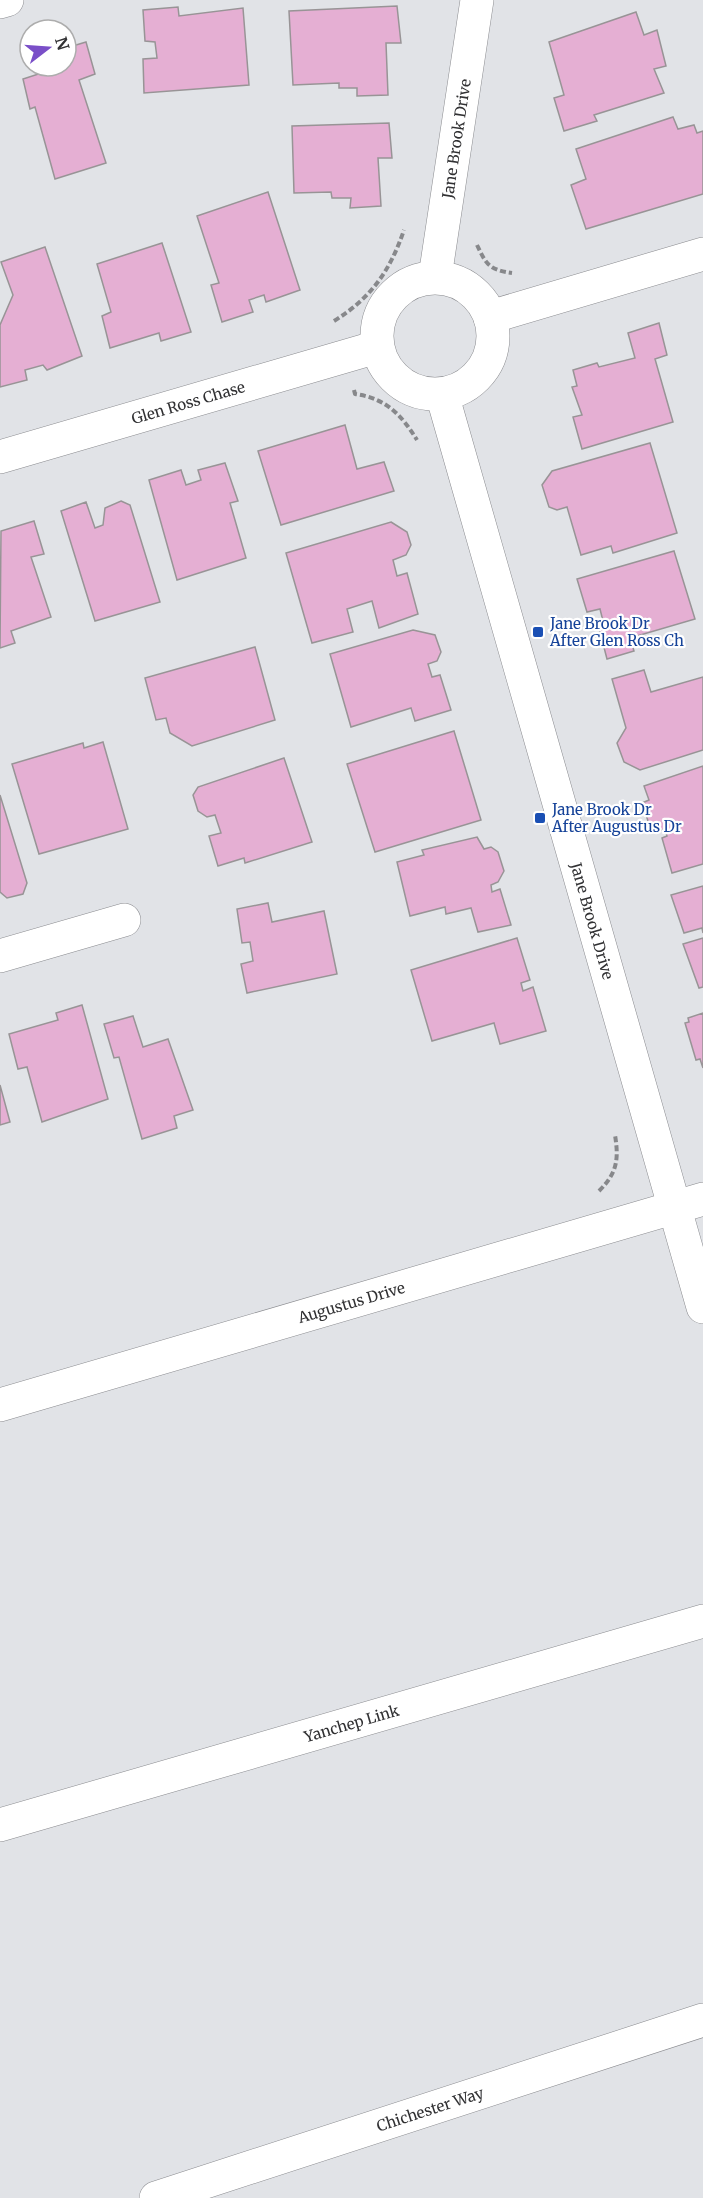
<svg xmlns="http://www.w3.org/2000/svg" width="703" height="2198" font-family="Merriweather,serif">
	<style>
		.building { fill: #e5afd3; stroke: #989496; stroke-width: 1.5 }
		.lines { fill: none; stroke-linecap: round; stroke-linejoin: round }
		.minor-casing { stroke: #8a8b8f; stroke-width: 34 }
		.path { stroke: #87888b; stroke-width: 4; stroke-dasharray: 6 3; stroke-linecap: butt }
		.minor { stroke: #fff; stroke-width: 33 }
		.transit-dot { fill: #1a4fb4; stroke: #fff; stroke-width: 2 }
		.labels { text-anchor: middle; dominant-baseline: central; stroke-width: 4.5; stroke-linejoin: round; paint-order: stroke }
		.street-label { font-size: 15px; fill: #313133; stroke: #fff }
		.transit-label { font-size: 15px; fill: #164399; stroke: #fff; text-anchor: start }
	</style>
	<rect width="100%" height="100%" fill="#e1e3e7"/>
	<g class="building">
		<polygon points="397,6 401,43 386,43 388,95 357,96 357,88 339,88 339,83 293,85 289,11"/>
		<polygon points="178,7 179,16 243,8 249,85 144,93 143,59 157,58 155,42 145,41 143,10"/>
		<polygon points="636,12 644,35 657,30 666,66 654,69 664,93 594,115 597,121 564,131 554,98 564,95 549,42"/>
		<polygon points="86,42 95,74 79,80 106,163 55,179 35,107 30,109 23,79 54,69 54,66 66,66 66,48"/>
		<polygon points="673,117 678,129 694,125 697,133 703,131 703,194 586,229 571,185 586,179 576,149"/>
		<polygon points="389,123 392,158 378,158 381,206 350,208 351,198 332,198 331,192 294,193 292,126"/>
		<polygon points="268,192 300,290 266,302 264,295 249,300 253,312 222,322 211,285 219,283 197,216"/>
		<polygon points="162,243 191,332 161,341 159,333 110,348 102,316 111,312 97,264"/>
		<polygon points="45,247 82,356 47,370 43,365 25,370 27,380 0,387 0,325 13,295 1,262"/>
		<polygon points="659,323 667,355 655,359 673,422 582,449 573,417 582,415 572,387 577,386 573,370 597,363 599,367 635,358 628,333"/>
		<polygon points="345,425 357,469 384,462 394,491 281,525 258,451"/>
		<polygon points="650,443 677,533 613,553 611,546 581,555 567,507 557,510 549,507 542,485 552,471"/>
		<polygon points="225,463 238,501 230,503 246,558 177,580 149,480 181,470 186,485 201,480 198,470"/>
		<polygon points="121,501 130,505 160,602 95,621 61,511 86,502 95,528 103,525 105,508"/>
		<polygon points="34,521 44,554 31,557 51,617 11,631 15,643 0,648 1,531"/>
		<polygon points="391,522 407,532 411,545 406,555 393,560 397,576 407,573 418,614 379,628 372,601 347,609 353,632 312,643 286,553"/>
		<polygon points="674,551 695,619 630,638 634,651 607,659 598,624 603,621 600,609 587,612 577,579"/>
		<polygon points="413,630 435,635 441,652 437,661 428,664 432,677 440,675 451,710 415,721 411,708 351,727 330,654"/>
		<polygon points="255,647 275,720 192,746 170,733 166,718 156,720 145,678"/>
		<polygon points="644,670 651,692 703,677 703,750 640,770 624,762 617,743 626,728 612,679"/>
		<polygon points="454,731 481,820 375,852 347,764"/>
		<polygon points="103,742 128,829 39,854 12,764 83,743 84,748"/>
		<polygon points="284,758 312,842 245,863 244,858 218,866 209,836 221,833 215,815 207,817 198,811 193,795 198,787"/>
		<polygon points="703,766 703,864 672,873 662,838 667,836 665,829 652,833 642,803 649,800 644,786"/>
		<polygon points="0,795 27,883 23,894 7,898 0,892"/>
		<polygon points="477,837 484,849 491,847 498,852 504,871 498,882 491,885 492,892 500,889 511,925 478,932 471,908 446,914 445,907 410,916 397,862 424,855 422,850"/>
		<polygon points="703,886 703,933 702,928 684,933 671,895"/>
		<polygon points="268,903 272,922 324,911 337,974 247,993 241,964 253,961 250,942 242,943 237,909"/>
		<polygon points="517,938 530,980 521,983 523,991 533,987 546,1031 500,1044 494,1023 432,1041 411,970"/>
		<polygon points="703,938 703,987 699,988 683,944"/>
		<polygon points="82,1005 108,1099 42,1122 27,1067 18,1069 9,1034 58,1020 56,1013"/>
		<polygon points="703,1013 703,1068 700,1059 696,1060 685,1023 689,1022 688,1018"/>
		<polygon points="133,1016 143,1047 168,1039 193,1110 174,1116 177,1128 142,1139 119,1057 114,1058 104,1024"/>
		<polygon points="0,1085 10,1122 0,1125"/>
	</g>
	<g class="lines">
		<g class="minor-casing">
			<g id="minor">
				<polyline points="0,2 7,0"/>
				<path id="s1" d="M435,277L477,0"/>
				<circle cx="435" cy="336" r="58"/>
				<polyline points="490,317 703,254"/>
				<path id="s2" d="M442,394L703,1307"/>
				<path id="s3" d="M0,457L377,347"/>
				<polyline points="0,956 124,920"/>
				<path id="s4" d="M0,1405L703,1199"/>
				<path id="s5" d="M0,1825L703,1621"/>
				<path id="s6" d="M156,2198L703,2020"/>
			</g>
		</g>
		<g class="path">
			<path d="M477,245C486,264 489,270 512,273"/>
			<path d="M334,321C371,298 390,271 404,230"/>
			<path d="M354,390L355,394C385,398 401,414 417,440"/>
			<path d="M599,1191C617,1173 619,1160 615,1135"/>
		</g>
		<use href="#minor" class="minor"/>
	</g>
	<g class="transit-dot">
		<rect x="532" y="626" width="12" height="12" rx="3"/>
		<rect x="534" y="812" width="12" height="12" rx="3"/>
	</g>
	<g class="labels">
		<g class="street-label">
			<text stroke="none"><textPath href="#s1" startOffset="140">Jane Brook Drive</textPath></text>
			<text stroke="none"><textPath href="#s3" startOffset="196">Glen Ross Chase</textPath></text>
			<text stroke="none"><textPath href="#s2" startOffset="548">Jane Brook Drive</textPath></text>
			<text stroke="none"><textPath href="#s4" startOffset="366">Augustus Drive</textPath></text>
			<text stroke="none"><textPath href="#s5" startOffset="366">Yanchep Link</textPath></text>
			<text stroke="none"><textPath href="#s6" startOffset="288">Chichester Way</textPath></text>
		</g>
		<g class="transit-label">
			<text x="550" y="623">Jane Brook Dr<tspan x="550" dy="17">After Glen Ross Ch</tspan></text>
			<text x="552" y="809">Jane Brook Dr<tspan x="552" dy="17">After Augustus Dr</tspan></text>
		</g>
	</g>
	<g transform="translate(48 48) rotate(73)"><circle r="28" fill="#ffffff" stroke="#adadad" stroke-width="1.5"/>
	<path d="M0-4.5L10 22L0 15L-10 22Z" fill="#7a4fc8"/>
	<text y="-9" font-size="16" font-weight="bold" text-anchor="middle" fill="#313133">N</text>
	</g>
</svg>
